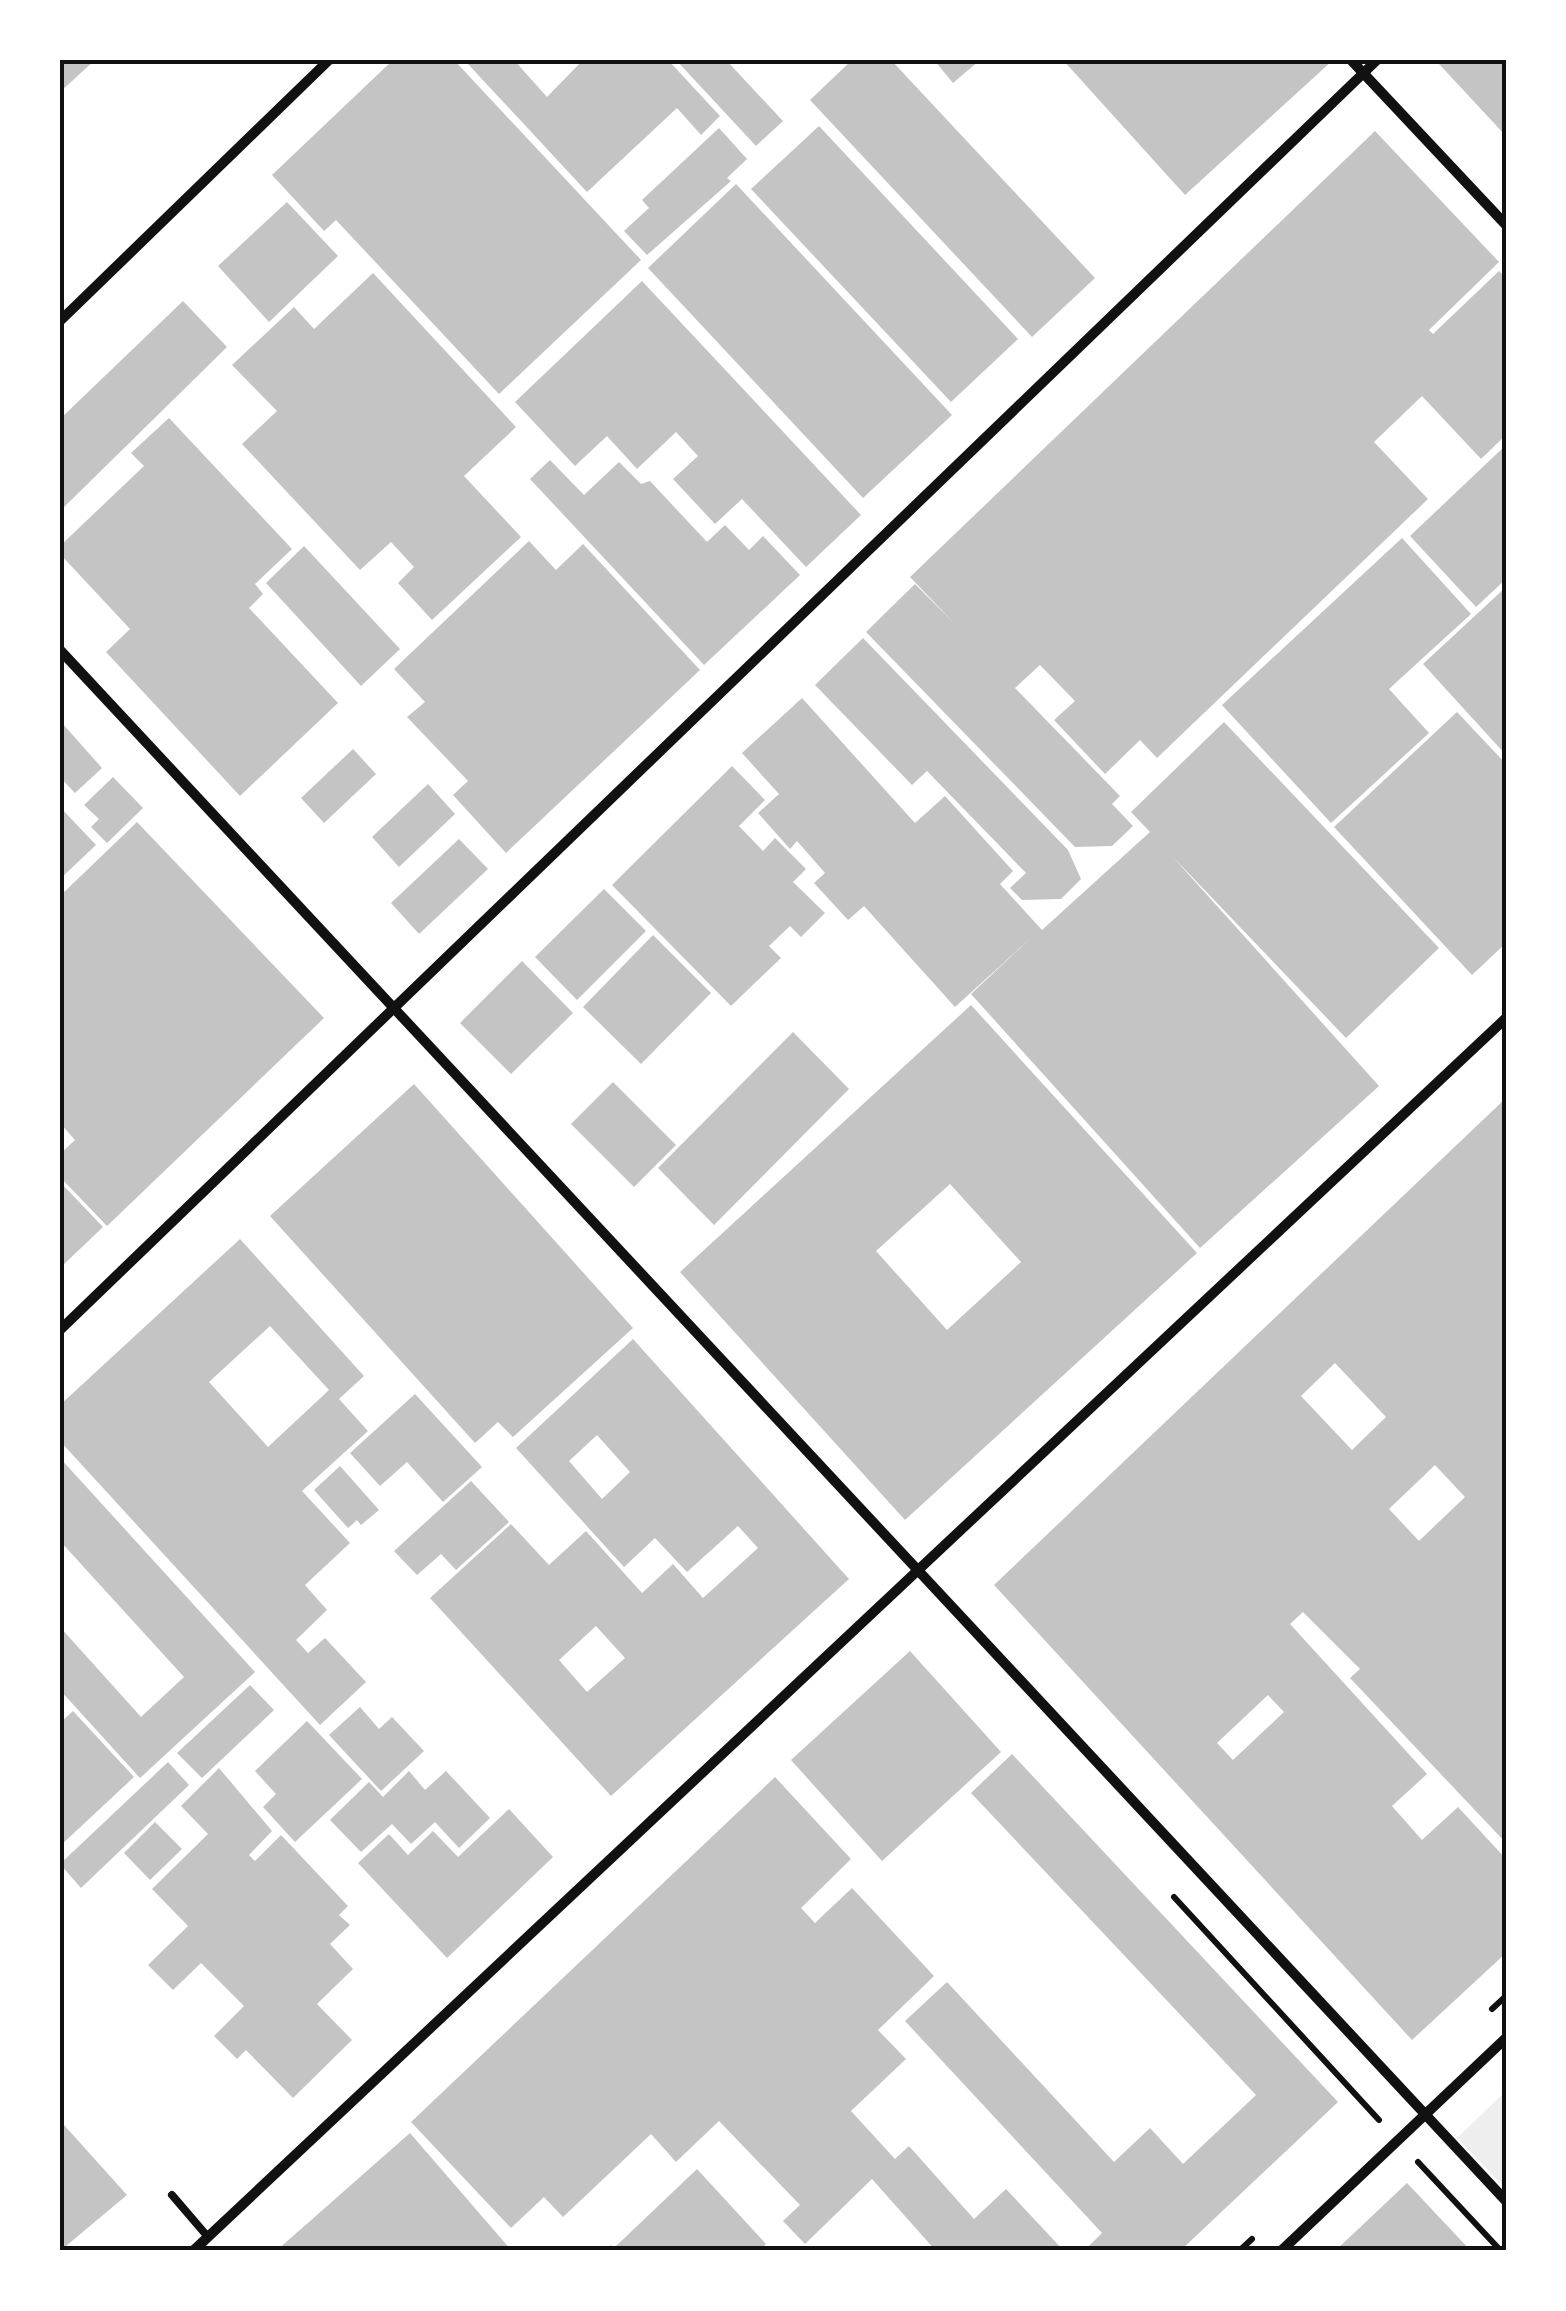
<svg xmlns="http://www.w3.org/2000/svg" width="1566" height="2311" font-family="'Fira Sans Condensed',sans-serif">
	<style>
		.green { fill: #eee }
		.building { fill: #c4c4c4; fill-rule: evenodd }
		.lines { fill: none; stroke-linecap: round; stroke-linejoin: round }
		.path { stroke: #111; stroke-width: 6 }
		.service { stroke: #111; stroke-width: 8 }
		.minor { stroke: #111; stroke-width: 10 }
		.neatline { fill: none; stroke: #111; stroke-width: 4 }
	</style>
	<rect width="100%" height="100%" fill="#fff"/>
	<polygon class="green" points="1506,2091 1506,2189 1457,2138"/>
	<g class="building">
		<polygon points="60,60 95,60 60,92"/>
		<polygon points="393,60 454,60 641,260 499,394 336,220 324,231 272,175"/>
		<polygon points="459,60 514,60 547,97 583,60 668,60 720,116 701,135 677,108 587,192 467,63"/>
		<polygon points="676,60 726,60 783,121 756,146"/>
		<polygon points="852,60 891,60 1095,278 1032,337 810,100"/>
		<polygon points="934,60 980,60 953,83"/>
		<polygon points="1063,60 1333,60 1185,195"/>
		<polygon points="1443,60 1506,60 1506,136 1439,64"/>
		<polygon points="819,126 1018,339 951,402 751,189"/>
		<polygon points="719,128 747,159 727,178 731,181 647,255 624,231 649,208 642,200"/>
		<polygon points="1375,131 1499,262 1429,330 1433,334 1499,271 1506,278 1506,435 1481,459 1422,396 1374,442 1428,499 1157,758 1140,740 1105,774 1054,720 1075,701 1040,665 1015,688 1120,796 1112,804 1133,826 1112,846 1075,847 866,632 915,584 955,624 910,577"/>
		<polygon points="736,184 952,415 863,498 648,268"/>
		<polygon points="287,202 338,256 269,322 218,266"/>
		<polygon points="373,273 516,427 464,476 521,537 432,620 398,583 414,567 391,542 360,570 242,444 277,411 232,365 294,307 314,329"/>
		<polygon points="642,281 861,515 806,567 742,499 715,524 673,479 698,456 676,432 637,469 607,436 575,466 515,402"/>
		<polygon points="183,301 227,347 60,511 60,419"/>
		<polygon points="169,418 292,549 255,584 263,594 249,608 338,703 240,796 106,652 130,629 60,554 60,546 144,466 131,453"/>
		<polygon points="1506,445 1506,579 1476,607 1410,536"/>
		<polygon points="550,460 584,495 619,462 641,484 650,481 707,542 725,525 749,550 763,536 800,575 704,665 530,479"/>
		<polygon points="1402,538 1471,614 1389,689 1429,733 1331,823 1222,705"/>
		<polygon points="529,541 556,570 583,544 700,670 506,853 453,795 468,781 407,717 425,702 394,669"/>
		<polygon points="304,546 400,649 361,686 266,583"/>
		<polygon points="1506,587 1506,755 1423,664"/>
		<polygon points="863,638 1068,850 1081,879 1061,899 1022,900 1010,888 1026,873 927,771 912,785 815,685"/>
		<polygon points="802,698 915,823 945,796 1013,871 1000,884 1042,930 1150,832 1131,812 1224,722 1439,948 1346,1038 1172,856 1379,1086 1200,1248 971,994 1032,937 955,1007 864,906 848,920 814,883 825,873 797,841 790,849 758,813 779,794 742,753"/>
		<polygon points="1457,712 1506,764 1506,943 1472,975 1334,827"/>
		<polygon points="62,723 102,768 75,793 60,777"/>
		<polygon points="353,749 376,774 324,823 301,798"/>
		<polygon points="732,766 765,800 739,826 763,851 775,838 806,869 793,882 825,913 801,937 790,926 769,946 781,958 731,1006 612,885"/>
		<polygon points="113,777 143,808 107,843 91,827 99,819 84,805"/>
		<polygon points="428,784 455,814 399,867 372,837"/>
		<polygon points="60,807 96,845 60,879"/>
		<polygon points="137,822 324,1018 107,1226 60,1177 60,1154 75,1140 60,1123 60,896"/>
		<polygon points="459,839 488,869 419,934 391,903"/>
		<polygon points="604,889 646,931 577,1000 535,957"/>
		<polygon points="653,935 711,993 641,1064 583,1007"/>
		<polygon points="522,961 573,1013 511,1074 460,1023"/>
		<path d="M971,1005L1197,1253L905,1520L680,1272ZM950,1184L1021,1262L947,1330L876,1251Z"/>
		<polygon points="793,1032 849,1089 714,1225 658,1168"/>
		<polygon points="613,1082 676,1145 634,1187 571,1124"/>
		<polygon points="414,1084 633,1328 513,1437 498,1422 475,1443 270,1216"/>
		<path d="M1506,1098V1843L1350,1678L1360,1669L1303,1612L1290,1624L1427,1774L1392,1806L1422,1840L1458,1807L1506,1859V1953L1412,2040L994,1585ZM1335,1363L1386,1417L1352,1450L1301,1396ZM1435,1465L1465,1497L1419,1541L1389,1509ZM1268,1695L1284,1712L1233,1760L1217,1743Z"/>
		<polygon points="60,1182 103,1227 60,1268"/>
		<path d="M240,1239L364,1376L339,1399L368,1431L302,1491L350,1543L305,1585L327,1610L296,1640L308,1653L325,1638L366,1682L320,1725L60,1441V1405ZM270,1326L329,1390L268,1447L209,1382Z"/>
		<path d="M633,1339L849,1579L611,1796L430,1598L511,1524L549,1565L586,1531L642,1593L673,1564L703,1598L758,1548L738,1526L687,1572L655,1538L624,1567L516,1448ZM597,1435L630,1472L602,1499L569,1461ZM596,1626L625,1658L587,1692L559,1660Z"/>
		<polygon points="415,1394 482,1467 443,1502 407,1462 380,1486 350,1453"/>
		<polygon points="60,1458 255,1672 140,1778 60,1690 60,1627 141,1717 184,1677 60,1541"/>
		<polygon points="340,1466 379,1510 361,1525 357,1520 348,1528 314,1490"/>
		<polygon points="471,1481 509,1522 456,1570 441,1554 417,1575 394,1551"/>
		<polygon points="910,1651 1001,1752 882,1861 791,1760"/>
		<polygon points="250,1685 274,1710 202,1778 177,1753"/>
		<polygon points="360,1707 379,1729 392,1717 424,1751 381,1791 329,1735"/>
		<polygon points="73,1711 134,1777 60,1846 60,1723"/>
		<polygon points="307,1721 362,1779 295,1842 263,1807 276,1794 255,1771"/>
		<polygon points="1012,1754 1338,2102 1180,2251 1084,2251 1102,2233 905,2021 947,1982 1114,2162 1150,2128 1183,2164 1256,2095 971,1793"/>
		<polygon points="168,1762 189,1785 81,1888 60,1864"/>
		<polygon points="219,1768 272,1831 249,1855 255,1861 281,1835 348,1906 339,1915 350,1925 330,1944 353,1969 317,2004 352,2040 293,2098 246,2050 237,2059 214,2036 244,2006 201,1963 173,1990 148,1965 188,1926 152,1889 208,1834 181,1806"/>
		<polygon points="409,1771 425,1790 446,1771 490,1818 459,1848 435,1822 411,1844 392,1824 361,1852 330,1820 369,1782 383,1797"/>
		<polygon points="775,1777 851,1859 801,1908 815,1923 852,1888 934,1976 878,2030 906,2059 851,2111 895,2159 909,2146 974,2219 1006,2189 1064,2251 936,2251 872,2179 805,2244 783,2221 800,2205 719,2121 676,2162 651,2134 563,2217 544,2197 511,2228 411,2122"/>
		<polygon points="509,1809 553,1857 447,1958 358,1863 389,1834 408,1855 433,1831 458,1857"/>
		<polygon points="155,1822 182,1849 150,1880 124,1853"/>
		<polygon points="64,2125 127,2195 60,2251 60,2128"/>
		<polygon points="410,2133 512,2251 276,2251"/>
		<polygon points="697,2169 766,2244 758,2251 683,2251 679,2246 674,2251 605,2251 611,2245 614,2248"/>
		<polygon points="1407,2183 1471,2251 1335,2251"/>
	</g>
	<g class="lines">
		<g class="path">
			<polyline points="1174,1897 1379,2120"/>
			<polyline points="1492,2009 1506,1996"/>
			<polyline points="1418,2162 1501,2251"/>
			<polyline points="1239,2251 1252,2239"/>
		</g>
		<polyline class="service" points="172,2195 208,2237"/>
		<g class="minor">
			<polyline points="1351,60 1506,225"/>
			<polyline points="60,321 329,60"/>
			<polyline points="60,650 1506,2201"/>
			<polyline points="60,1330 1377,60"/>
			<polyline points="193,2251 1506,1018"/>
			<polyline points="1281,2251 1506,2038"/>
		</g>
	</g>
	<rect width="1566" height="2311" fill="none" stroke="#ffffff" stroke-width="125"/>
	<rect x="62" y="62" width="1442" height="2186" class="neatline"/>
</svg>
